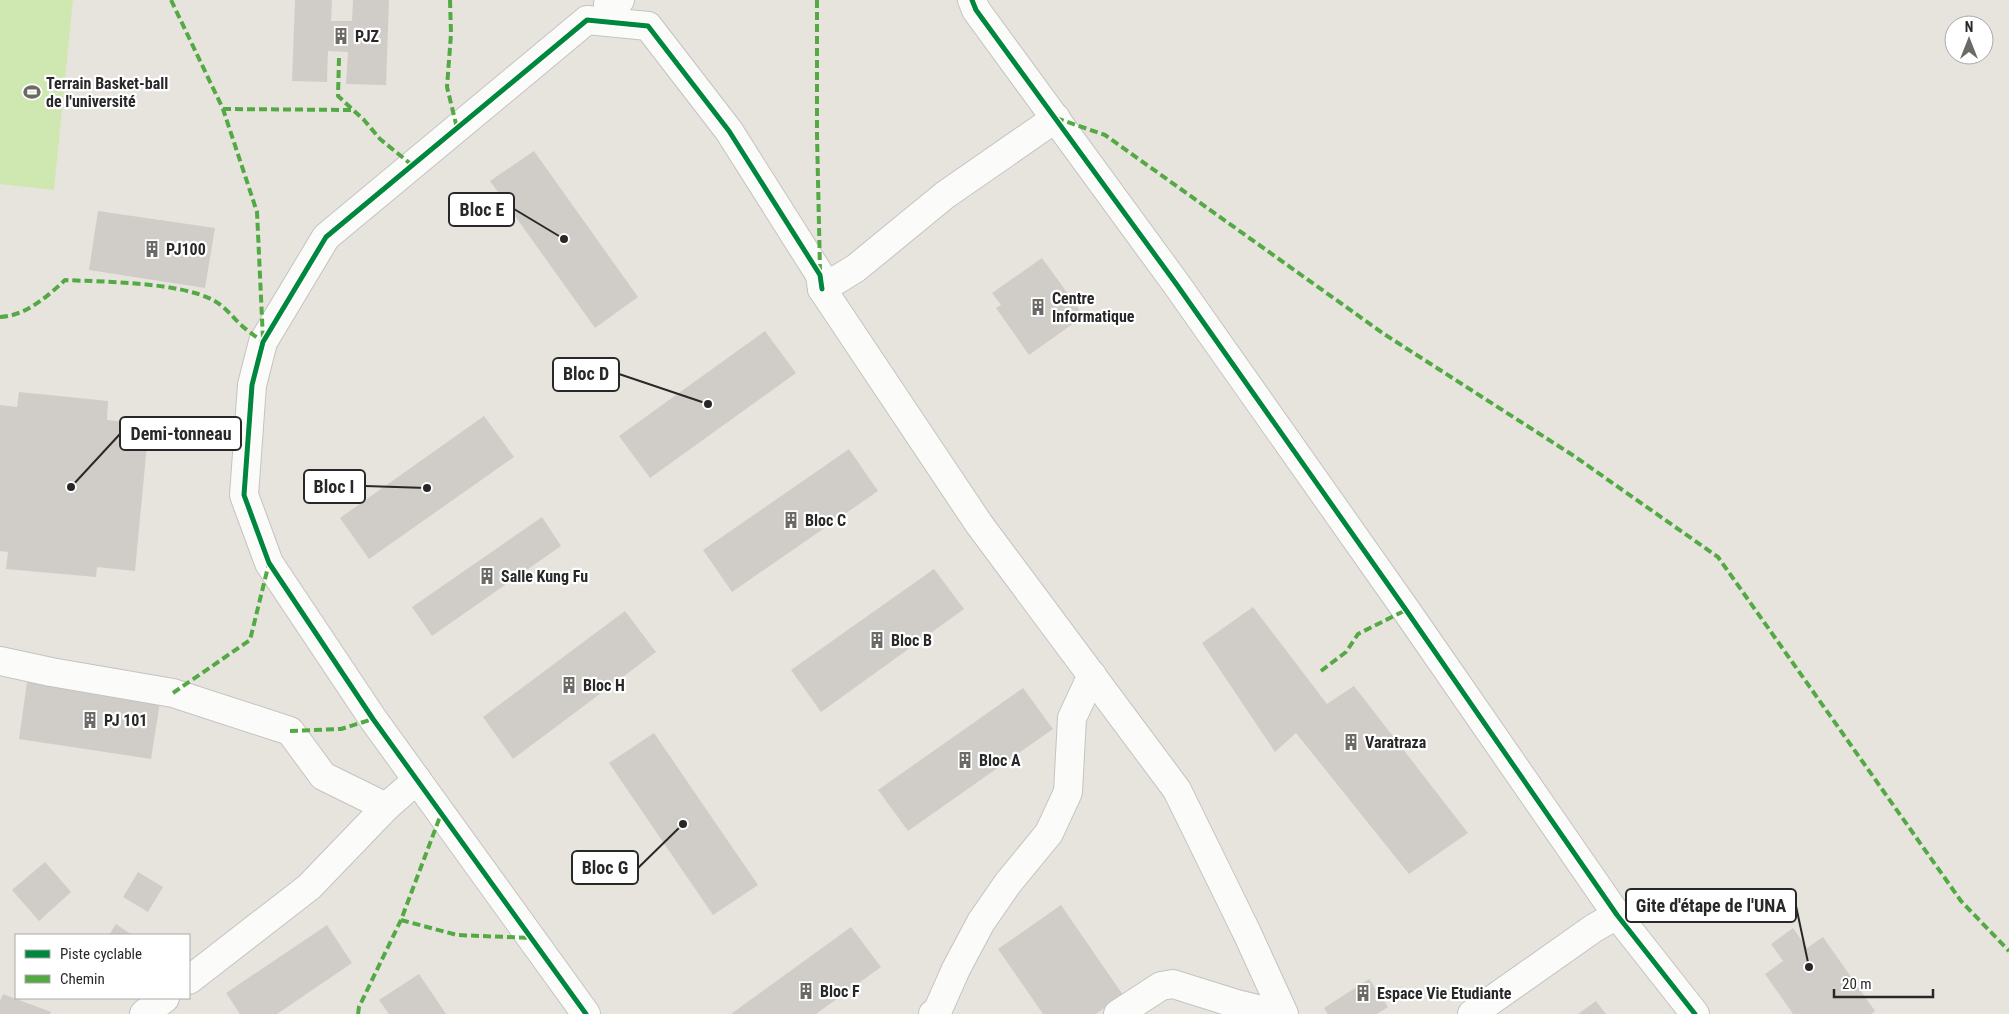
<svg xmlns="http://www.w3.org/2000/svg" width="2009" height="1014" font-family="'Roboto Condensed',sans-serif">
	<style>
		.pitch { fill: #cfe8b1 }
		.building { fill: #d0cdc8 }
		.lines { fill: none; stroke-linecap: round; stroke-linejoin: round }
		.minor-casing { stroke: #c4c3c3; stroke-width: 30 }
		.minor { stroke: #fbfbfa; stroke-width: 28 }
		.quiet { stroke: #53aa44; stroke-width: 4; stroke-dasharray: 8 4; stroke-linecap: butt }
		.cycleway-casing { stroke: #fff; stroke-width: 8 }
		.cycleway { stroke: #00873e; stroke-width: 5 }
		.labels { text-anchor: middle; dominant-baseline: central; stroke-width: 4.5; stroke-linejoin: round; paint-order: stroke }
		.poi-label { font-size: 16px; font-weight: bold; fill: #282828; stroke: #fff; text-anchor: start }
		.leader { fill: none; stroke: #282828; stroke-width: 2 }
		.callout-dot { fill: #282828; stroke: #fff; stroke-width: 2 }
		.callout { fill: #fff; stroke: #282828; stroke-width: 2 }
		.callout-label { font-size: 18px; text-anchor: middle; font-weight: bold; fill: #282828 }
	</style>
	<rect width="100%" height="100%" fill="#e7e4dd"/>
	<polygon class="pitch" points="0,0 73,0 54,190 0,184"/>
	<g class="building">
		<polygon points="295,0 332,0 331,21 352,21 353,0 389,0 386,85 346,84 348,52 328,51 327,82 292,81"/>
		<polygon points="534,151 638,297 595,328 490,181"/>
		<polygon points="98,211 215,228 205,288 89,270"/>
		<polygon points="1042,258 1084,316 1029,355 996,308 1001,305 992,293"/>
		<polygon points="765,331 796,373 650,478 619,436"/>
		<polygon points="19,392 108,401 107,420 149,424 135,571 97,567 96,577 6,569 8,552 0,551 0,405 17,407"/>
		<polygon points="484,416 514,457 369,559 340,518"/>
		<polygon points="849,449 878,491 732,592 703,550"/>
		<polygon points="542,517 561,546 432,636 412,607"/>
		<polygon points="934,569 964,609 821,712 791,670"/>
		<polygon points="1253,607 1327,704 1354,686 1468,833 1409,874 1296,733 1275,752 1202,643"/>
		<polygon points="625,611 656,652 513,759 483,717"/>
		<polygon points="27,682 160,702 151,759 19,739"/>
		<polygon points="1023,688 1053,729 908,831 878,790"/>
		<polygon points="654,733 758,885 713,915 609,763"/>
		<polygon points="45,862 71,892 39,921 12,890"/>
		<polygon points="138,872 163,887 148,912 123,897"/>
		<polygon points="1061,905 1123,995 1096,1014 1043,1014 998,949"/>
		<polygon points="116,924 132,935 109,935"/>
		<polygon points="327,925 352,963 277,1014 240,1014 226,993"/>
		<polygon points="851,927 881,967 816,1014 731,1014"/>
		<polygon points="1793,928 1807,948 1823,937 1875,1011 1871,1014 1793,1014 1765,974 1783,961 1771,944"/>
		<polygon points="419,974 446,1014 389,1014 379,1000"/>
		<polygon points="1369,979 1388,1007 1377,1014 1328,1014 1324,1008"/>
		<polygon points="3,994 51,1012 50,1014 0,1014 0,1001"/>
		<polygon points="1596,1001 1606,1014 1578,1014"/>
	</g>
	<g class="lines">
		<g class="minor-casing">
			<g id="minor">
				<polyline points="972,0 976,10 1177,285 1406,610 1617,915 1695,1014"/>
				<polyline points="608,4 620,0"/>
				<polyline points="1056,118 945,195 856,268 822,289 979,524 1177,790 1247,933 1284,1014"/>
				<polyline points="0,661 51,672 173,693 290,731 323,776 386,807 417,780"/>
				<polyline points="189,980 309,887 386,807"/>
				<polyline points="144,1014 165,998"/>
				<polyline points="586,1014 373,719 269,563 244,495 252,385 263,342 326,237 587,20 648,26 729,131 820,275 822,289"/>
				<polyline points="933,1014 937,1012 956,969 981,922 1008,883 1049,833 1068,792 1072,718 1092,675"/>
				<polyline points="1118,1014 1161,986 1173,984 1237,1004 1278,1014"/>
				<polyline points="1472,1014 1594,928 1617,915"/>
			</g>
		</g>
		<use href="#minor" class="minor"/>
		<g class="quiet">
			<polyline points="171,0 223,109 257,212 263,340"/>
			<polyline points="450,0 451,34 447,87 457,128"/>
			<polyline points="817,0 817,135 820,270"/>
			<polyline points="339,58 338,96 364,120 380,139 412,165"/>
			<polyline points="223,109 354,110"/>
			<polyline points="1056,118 1105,135 1384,334 1574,456 1718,557 1961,901 2009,951"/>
			<path d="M0,317C25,316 47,297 65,280C106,282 178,282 213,300C224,306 231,315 239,323C246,330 255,336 263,342"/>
			<polyline points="1321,671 1346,652 1358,634 1406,610"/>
			<polyline points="173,693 250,640 269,563"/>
			<polyline points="290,731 341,729 373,719"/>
			<polyline points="401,920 457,935 531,938"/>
			<polyline points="358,1014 359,1007 401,920 441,814"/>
		</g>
		<g class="cycleway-casing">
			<g id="cycleway">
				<polyline points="972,0 976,10 1177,285 1406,610 1617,915 1695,1014"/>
				<polyline points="586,1014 373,719 269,563 244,495 252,385 263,342 326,237 587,20 648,26 729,131 820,275 822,289"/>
			</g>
		</g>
		<use href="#cycleway" class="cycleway"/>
	</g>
	<defs>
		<g id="building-bare" transform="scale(1.35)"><path d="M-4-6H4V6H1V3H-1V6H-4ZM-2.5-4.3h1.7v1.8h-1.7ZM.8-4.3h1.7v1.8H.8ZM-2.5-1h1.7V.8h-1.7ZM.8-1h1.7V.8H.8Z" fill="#6b6a67" stroke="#fff" stroke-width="2.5" paint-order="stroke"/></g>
		<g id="stadium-bare" transform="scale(1.35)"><path d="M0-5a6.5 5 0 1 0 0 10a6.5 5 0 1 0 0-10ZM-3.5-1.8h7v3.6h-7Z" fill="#6b6a67" stroke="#fff" stroke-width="2.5" paint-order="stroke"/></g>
	</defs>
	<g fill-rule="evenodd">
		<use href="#building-bare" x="341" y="36"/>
		<use href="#stadium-bare" x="32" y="92"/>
		<use href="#building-bare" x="152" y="249"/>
		<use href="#building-bare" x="1038" y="307"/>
		<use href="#building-bare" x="791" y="520"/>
		<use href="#building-bare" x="487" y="576"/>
		<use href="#building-bare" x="877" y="640"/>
		<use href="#building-bare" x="569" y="685"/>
		<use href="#building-bare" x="90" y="720"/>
		<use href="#building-bare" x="1351" y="742"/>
		<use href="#building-bare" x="965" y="760"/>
		<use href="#building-bare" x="806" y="991"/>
		<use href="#building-bare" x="1363" y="993"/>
	</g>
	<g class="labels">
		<g class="poi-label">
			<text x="355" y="36">PJZ</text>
			<text x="46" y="83">Terrain Basket-ball<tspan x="46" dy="18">de l'université</tspan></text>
			<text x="166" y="249">PJ100</text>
			<text x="1052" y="298">Centre<tspan x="1052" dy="18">Informatique</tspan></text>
			<text x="805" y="520">Bloc C</text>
			<text x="501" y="576">Salle Kung Fu</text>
			<text x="891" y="640">Bloc B</text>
			<text x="583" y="685">Bloc H</text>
			<text x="104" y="720">PJ 101</text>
			<text x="1365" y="742">Varatraza</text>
			<text x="979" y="760">Bloc A</text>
			<text x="820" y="991">Bloc F</text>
			<text x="1377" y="993">Espace Vie Etudiante</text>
		</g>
	</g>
	<path class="leader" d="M564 239L514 209M708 404L619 374M71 487L120 434M427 488L365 486M683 824L638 868M1809 967L1796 906"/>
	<g class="callout-dot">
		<circle cx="564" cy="239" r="5"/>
		<circle cx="708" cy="404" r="5"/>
		<circle cx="71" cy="487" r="5"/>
		<circle cx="427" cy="488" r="5"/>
		<circle cx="683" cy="824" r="5"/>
		<circle cx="1809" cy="967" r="5"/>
	</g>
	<g class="callout">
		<rect x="449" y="193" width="65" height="33" rx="5"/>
		<rect x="553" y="358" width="66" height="33" rx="5"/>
		<rect x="120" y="417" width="121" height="33" rx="5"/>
		<rect x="304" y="470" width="61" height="33" rx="5"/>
		<rect x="572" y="851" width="66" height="33" rx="5"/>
		<rect x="1626" y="889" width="170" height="33" rx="5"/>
	</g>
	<g class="callout-label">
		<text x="482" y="216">Bloc E</text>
		<text x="586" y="380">Bloc D</text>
		<text x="181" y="440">Demi-tonneau</text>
		<text x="334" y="493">Bloc I</text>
		<text x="605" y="874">Bloc G</text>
		<text x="1711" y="912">Gite d'étape de l'UNA</text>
	</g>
	<rect x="15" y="934" width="175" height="65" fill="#ffffff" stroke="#a9a9a9"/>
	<rect x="25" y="950" width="25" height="8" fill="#00873e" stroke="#a9a9a9"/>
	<text x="60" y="959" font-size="15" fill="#282828">Piste cyclable</text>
	<rect x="25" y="975" width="25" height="8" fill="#53aa44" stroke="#a9a9a9"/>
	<text x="60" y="984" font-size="15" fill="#282828">Chemin</text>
	<g transform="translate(1969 40)"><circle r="24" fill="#ffffff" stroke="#a9a9a9"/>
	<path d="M0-4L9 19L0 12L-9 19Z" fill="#6b6a67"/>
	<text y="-8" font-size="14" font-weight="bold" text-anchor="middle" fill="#282828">N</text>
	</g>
	<path d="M1834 989v8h99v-8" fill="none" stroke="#282828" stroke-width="2.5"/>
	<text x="1842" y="989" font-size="15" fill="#282828" stroke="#ffffff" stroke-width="4" paint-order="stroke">20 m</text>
</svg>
